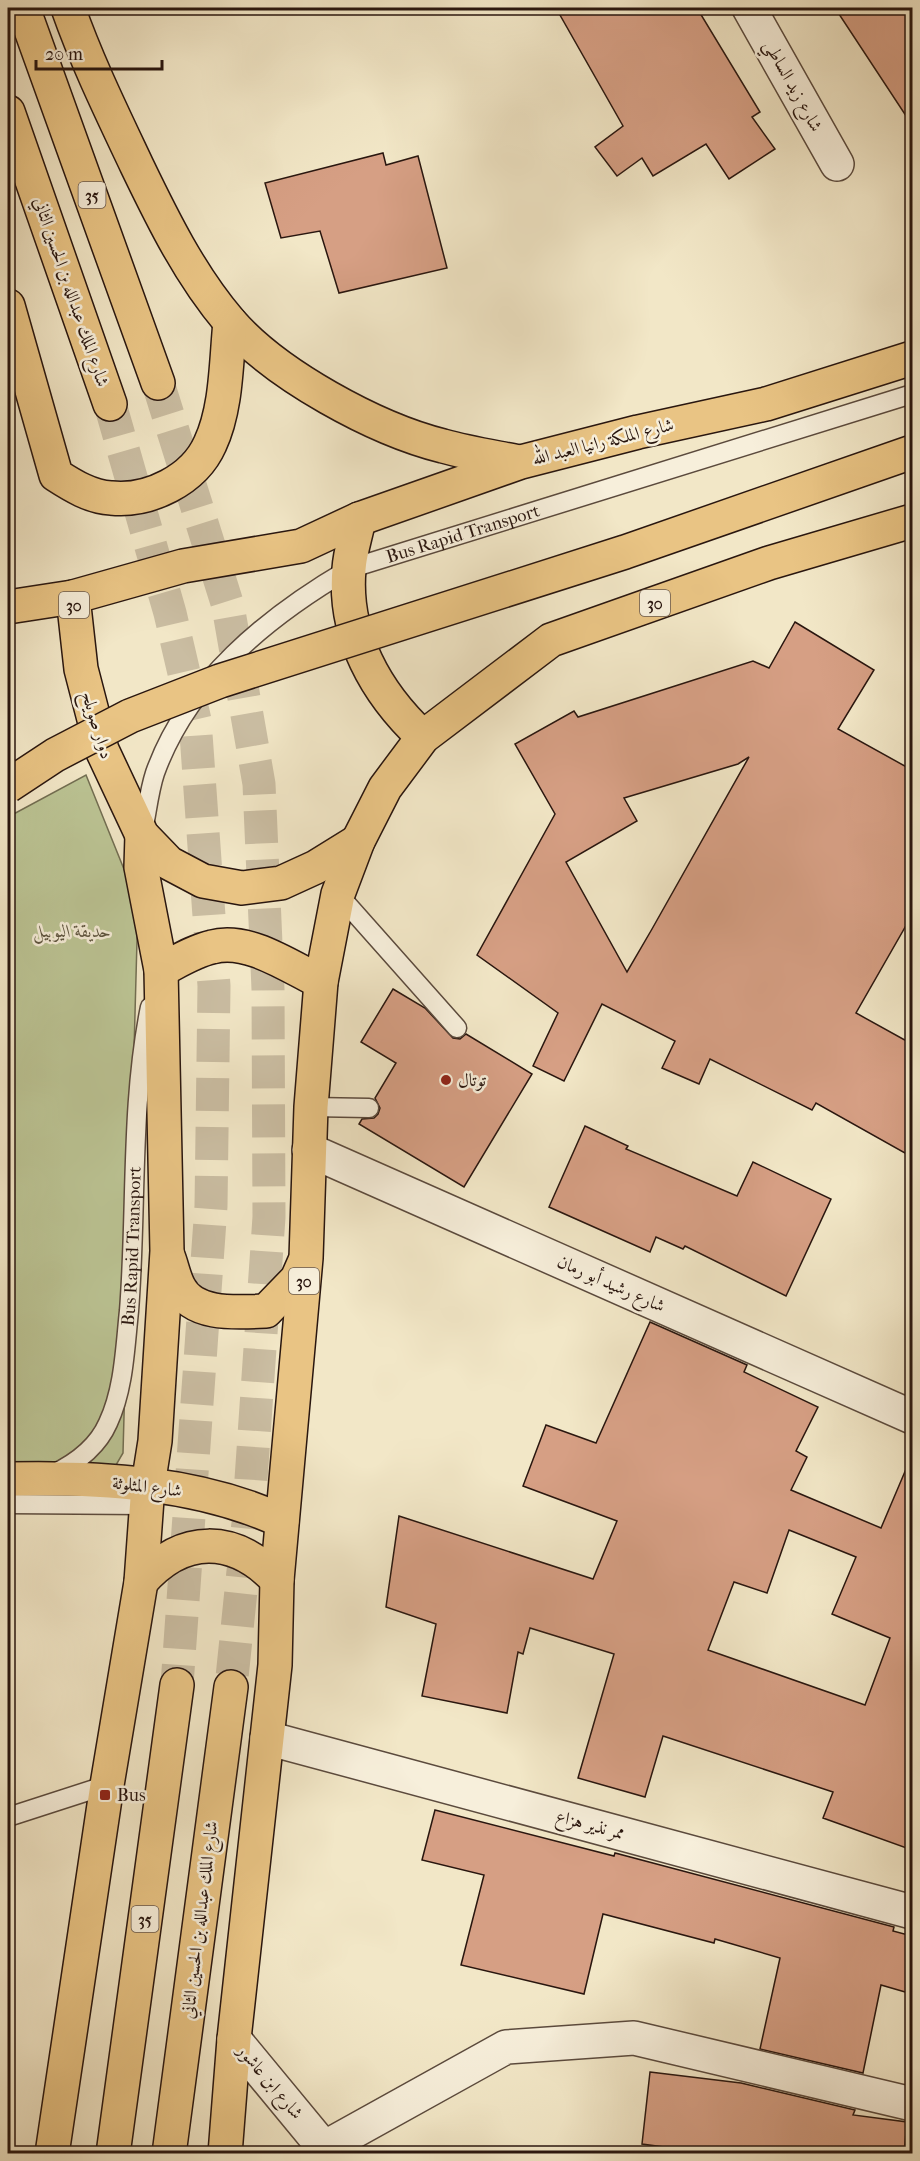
<svg xmlns="http://www.w3.org/2000/svg" width="920" height="2161" font-family="'IM FELL French Canon',Amiri,serif">
	<style>
		.green { fill: #bcc595; stroke: #726e52; stroke-width: 1.5 }
		.building { fill: #d69f84; stroke: #29160f; stroke-width: 1.5; fill-rule: evenodd }
		.lines { fill: none; stroke-linecap: round; stroke-linejoin: round }
		.trunk-tunnel { stroke: #cabda2; stroke-width: 33; stroke-dasharray: 33 16; stroke-linecap: butt }
		.service-casing { stroke: #5b4a3d; stroke-width: 21 }
		.minor-casing { stroke: #5b4a3d; stroke-width: 36 }
		.primary-casing { stroke: #29160f; stroke-width: 36 }
		.trunk-casing { stroke: #29160f; stroke-width: 36 }
		.service { stroke: #f7efdb; stroke-width: 18 }
		.minor { stroke: #f7efdb; stroke-width: 33 }
		.primary { stroke: #e9c484; stroke-width: 33 }
		.trunk { stroke: #e9c484; stroke-width: 33 }
		.primary-bridge-casing { stroke: #29160f; stroke-width: 36; stroke-linecap: butt }
		.primary-bridge { stroke: #e9c484; stroke-width: 33 }
		.poi-dot { fill: #8f2418; stroke: #f7efdb; stroke-width: 2 }
		.labels { text-anchor: middle; dominant-baseline: central; stroke-width: 5; stroke-linejoin: round; paint-order: stroke }
		.shield { fill: #f7efdb; stroke: #67574c; stroke-width: 1.5 }
		.shield-label { font-size: 16px; font-weight: bold; fill: #29160f }
		.street-label { font-size: 18px; fill: #29160f; stroke: #f7efdb }
		.park-label { font-size: 18px; font-style: italic; fill: #5c533e; stroke: #f7efdb }
		.poi-label { font-size: 18px; fill: #29160f; stroke: #f7efdb; text-anchor: start }
	</style>
	<rect width="100%" height="100%" fill="#f2e7c7"/>
	<filter id="stains"><feTurbulence type="fractalNoise" baseFrequency=".00333" numOctaves="4"/><feColorMatrix values="0 0 0 0 .2 0 0 0 0 .09 0 0 0 0 .02 0 0 0 .5 -.17"/></filter>
	<radialGradient id="worn" r=".72"><stop offset=".6" stop-color="#630" stop-opacity="0"/><stop offset="1" stop-color="#630" stop-opacity=".3"/></radialGradient>
	<polygon class="green" points="86,775 138,904 123,1453 98,1496 8,1492 8,817"/>
	<g class="building">
		<polygon points="556,8 697,8 760,112 752,117 775,149 729,179 706,144 653,176 642,158 617,176 595,147 623,126"/>
		<polygon points="835,8 912,8 912,125"/>
		<polygon points="383,153 386,165 418,156 447,268 339,293 320,231 281,238 265,183"/>
		<path d="M795,622L874,670L838,729L912,770V915L856,1013L912,1044V1157L816,1103L812,1110L710,1059L699,1084L662,1068L675,1041L602,1004L564,1081L533,1066L558,1013L477,955L555,814L515,744L574,711L578,717L753,661L769,668ZM749,757L652,929L627,972L566,862L637,821L624,798L738,764Z"/>
		<polygon points="393,989 425,1008 453,1038 460,1039 466,1034 532,1074 464,1187 359,1124 362,1119 374,1118 378,1114 380,1108 375,1098 396,1063 361,1042"/>
		<polygon points="585,1126 628,1146 626,1149 737,1196 753,1162 831,1199 786,1296 685,1246 683,1249 656,1237 650,1252 549,1207"/>
		<path d="M650,1322L747,1365L744,1372L818,1407L796,1451L807,1457L791,1490L881,1528L912,1455V1850L823,1818L833,1792L663,1736L645,1797L578,1778L614,1654L530,1628L523,1654L518,1652L507,1713L422,1696L436,1624L386,1607L399,1516L593,1579L617,1521L523,1486L546,1425L596,1443ZM789,1530L856,1557L832,1614L890,1638L865,1705L708,1650L734,1582L767,1593Z"/>
		<polygon points="435,1810 614,1856 615,1853 894,1927 893,1931 912,1936 912,1994 881,1985 863,2073 760,2049 780,1958 715,1939 714,1943 603,1914 584,1994 461,1965 484,1875 422,1860"/>
		<polygon points="650,2072 741,2083 855,2110 853,2115 907,2122 904,2154 716,2154 642,2144"/>
	</g>
	<g class="lines">
		<g class="trunk-tunnel">
			<polyline points="158,383 228,606 259,784 268,989 269,1217 248,1523 231,1687"/>
			<polyline points="110,404 170,613 195,720 214,986 211,1206 177,1685"/>
		</g>
		<g class="service-casing">
			<g id="service">
				<path id="s1" d="M143,831C147,812 149,791 155,773C188,681 267,617 349,569L912,394"/>
				<polyline points="338,894 457,1028"/>
				<polyline points="311,1107 369,1108"/>
				<path id="s2" d="M53,1474C76,1463 97,1448 108,1423C124,1389 125,1348 129,1311C137,1210 130,1106 150,1007"/>
				<polyline points="8,1504 146,1505"/>
				<polyline points="8,1817 107,1785"/>
			</g>
		</g>
		<g class="minor-casing">
			<g id="minor">
				<polyline points="749,8 837,164"/>
				<polyline points="309,1150 912,1417"/>
				<polyline points="267,1738 912,1912"/>
				<polyline points="234,2039 329,2154"/>
				<polyline points="324,2148 506,2047 634,2038 912,2104"/>
			</g>
		</g>
		<g class="primary-casing">
			<g id="primary">
				<path d="M68,8C87,62 112,113 137,166C163,220 190,275 230,322C276,375 375,429 443,446C468,453 494,457 519,462"/>
				<path d="M8,306L56,475C73,486 91,497 111,498C149,502 194,480 210,444C227,408 226,361 230,322"/>
				<path d="M359,519C356,535 350,552 349,569C343,635 376,693 423,737"/>
				<polyline points="8,607 73,597"/>
				<polyline points="358,841 316,867 281,883 242,888 203,881 169,863 142,835 102,750 81,669 73,597 183,566 301,546 359,519 521,462 638,432 766,404 912,358"/>
				<path d="M161,970C177,962 194,951 212,947C248,937 290,967 321,982"/>
				<path d="M168,1256C172,1266 174,1278 179,1287C194,1317 239,1312 266,1311L297,1279L304,1263"/>
				<path d="M8,1479C99,1477 198,1482 282,1521"/>
				<path d="M141,1582C183,1534 234,1535 277,1580"/>
				<polyline points="52,2154 107,1785 141,1582 148,1485 155,1441 167,1251 161,970 141,867 142,835"/>
				<polyline points="225,2154 234,2039 275,1665 277,1580 306,1258 311,1107 321,982 338,894 358,841 385,788 423,737 551,640 769,563 912,521"/>
			</g>
		</g>
		<g class="trunk-casing">
			<g id="trunk">
				<polyline points="23,8 158,383"/>
				<polyline points="8,112 110,404"/>
				<polyline points="113,2154 177,1685"/>
				<polyline points="169,2154 231,1687"/>
			</g>
		</g>
		<use href="#service" class="service"/>
		<use href="#minor" class="minor"/>
		<use href="#primary" class="primary"/>
		<use href="#trunk" class="trunk"/>
		<g class="primary-bridge-casing">
			<polyline id="primary-bridge" points="8,786 55,755 130,716 220,681 625,552 912,452"/>
		</g>
		<use href="#primary-bridge" class="primary-bridge"/>
	</g>
	<g class="poi-dot">
		<circle cx="446" cy="1080" r="6"/>
		<rect x="99" y="1789" width="12" height="12" rx="3"/>
	</g>
	<g class="labels">
		<g class="shield">
			<rect x="78.5" y="182" width="27" height="26" rx="4.5"/>
			<rect x="640" y="590" width="30" height="26" rx="4.5"/>
			<rect x="59" y="592" width="30" height="26" rx="4.5"/>
			<rect x="289" y="1268" width="30" height="26" rx="4.5"/>
			<rect x="131.5" y="1906" width="27" height="26" rx="4.5"/>
		</g>
		<g class="shield-label">
			<text x="92" y="195">35</text>
			<text x="655" y="603">30</text>
			<text x="74" y="605">30</text>
			<text x="304" y="1281">30</text>
			<text x="145" y="1919">35</text>
		</g>
		<g class="street-label">
			<text transform="translate(793 86) rotate(61)">شارع زيد الساطي</text>
			<text transform="translate(71 292) rotate(71)">شارع الملك عبدالله بن الحسين الثاني</text>
			<text transform="translate(603 442) rotate(-14)">شارع الملكة رانيا العبد الله</text>
			<text stroke="none"><textPath href="#s1" startOffset="466">Bus Rapid Transport</textPath></text>
			<text transform="translate(97 725) rotate(73)">دوار صويلح</text>
			<text stroke="none"><textPath href="#s2" startOffset="256">Bus Rapid Transport</textPath></text>
			<text transform="translate(611 1284) rotate(24)">شارع رشيد أبو رمان</text>
			<text transform="translate(147 1487) rotate(7)">شارع المثلوثة</text>
			<text transform="translate(590 1825) rotate(15)">ممر نذير هزاع</text>
			<text transform="translate(200 1920) rotate(-83)">شارع الملك عبدالله بن الحسين الثاني</text>
			<text transform="translate(270 2082) rotate(50)">شارع ابن عاشور</text>
		</g>
		<g class="park-label">
			<text x="72" y="931">حديقة اليوبيل</text>
		</g>
		<g class="poi-label">
			<text x="458" y="1080">توتال</text>
			<text x="117" y="1795">Bus</text>
		</g>
	</g>
	<rect width="920" height="2161" fill="none" stroke="#f2e7c7" stroke-width="30"/>
	<rect x="9" y="9" width="902" height="2143" fill="none" stroke="#29160f" stroke-width="3"/>
	<rect x="15" y="15" width="890" height="2131" fill="none" stroke="#29160f" stroke-width="1.5"/>
	<path d="M36 60v9h126v-9" fill="none" stroke="#29160f" stroke-width="3"/>
	<text x="45" y="60" font-size="18" fill="#29160f" stroke="#f7efdb" stroke-width="4.5" paint-order="stroke">20 m</text>
	<rect width="100%" height="100%" filter="url(#stains)"/>
	<rect width="100%" height="100%" fill="url(#worn)"/>
</svg>
